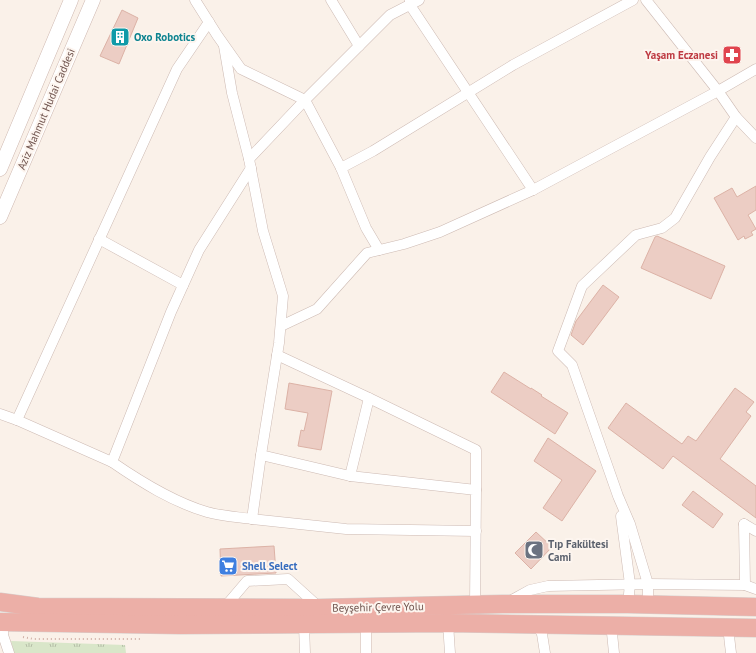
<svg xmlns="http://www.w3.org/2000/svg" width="756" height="653" font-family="'PT Sans',sans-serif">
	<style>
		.grass { fill: url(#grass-tufts) }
		.building { fill: #eccdc4; stroke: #dcb2a6 }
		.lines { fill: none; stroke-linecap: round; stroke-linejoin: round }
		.street-casing { stroke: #cdbab3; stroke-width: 11 }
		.secondary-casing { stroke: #cfb9b1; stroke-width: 15 }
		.highway-casing { stroke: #d7d0ce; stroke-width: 19 }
		.path { stroke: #d1b1a7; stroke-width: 2; stroke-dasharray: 1 3; stroke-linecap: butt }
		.street { stroke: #fff; stroke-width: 10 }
		.secondary { stroke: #fff; stroke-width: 14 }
		.highway { stroke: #ecafa7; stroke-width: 18 }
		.labels { text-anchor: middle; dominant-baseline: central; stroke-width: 4; stroke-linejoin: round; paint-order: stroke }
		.culture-label { font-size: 11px; font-weight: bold; fill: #0d838f; stroke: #fdf5ef; text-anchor: start }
		.health-label { font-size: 11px; font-weight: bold; fill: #be3a42; stroke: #fdf5ef; text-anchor: end }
		.street-label { font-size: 11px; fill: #715650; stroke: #fdf5ef }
		.worship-label { font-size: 11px; font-weight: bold; fill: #5b616d; stroke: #fdf5ef; text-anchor: start }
		.shop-label { font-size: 11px; font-weight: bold; fill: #366cbe; stroke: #fdf5ef; text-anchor: start }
	</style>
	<defs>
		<pattern id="grass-tufts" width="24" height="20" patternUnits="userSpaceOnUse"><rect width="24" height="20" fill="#d9e6c9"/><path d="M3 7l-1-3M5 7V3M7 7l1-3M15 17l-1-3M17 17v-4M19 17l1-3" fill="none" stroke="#b4bda6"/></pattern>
	</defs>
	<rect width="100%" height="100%" fill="#faf1e9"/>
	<polygon class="grass" points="11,641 125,645 126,653 14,653"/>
	<g class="building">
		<polygon points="122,10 138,18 119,64 100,56"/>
		<polygon points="756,186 756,210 748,215 756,229 751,232 753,235 745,239 744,236 738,240 714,198 732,188 737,197"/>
		<polygon points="657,236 725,266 711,299 641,268 655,237"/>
		<polygon points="603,285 619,297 583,345 571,335 576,321"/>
		<polygon points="504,372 531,389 531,388 542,395 541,396 568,413 555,434 491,392"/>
		<polygon points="289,383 332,391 321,450 298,446 301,430 304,431 308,413 285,409"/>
		<polygon points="735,388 754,402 746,412 751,416 720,459 756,486 756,518 673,456 663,469 608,428 626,403 682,444 688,436 696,441"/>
		<polygon points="548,438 596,471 562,521 543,508 562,480 534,461"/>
		<polygon points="693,491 723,514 713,528 682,505"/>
		<polygon points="536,532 552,547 531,569 515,553"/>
		<polygon points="274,546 276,573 221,576 220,549"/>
	</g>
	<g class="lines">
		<g class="street-casing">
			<g id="street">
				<polyline points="195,0 217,35 241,69 305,100 341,168 373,151 513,65 633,0"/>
				<polyline points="331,0 359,46"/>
				<polyline points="410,0 410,5 533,190"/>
				<polyline points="419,0 390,15 305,100 249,159 263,231 283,296 279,343 261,455 350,476 476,490 475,605"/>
				<polyline points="646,0 718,91 736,117 710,157 675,218 662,228 636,235 582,286 558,351 572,365 618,496 630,524 648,584 648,605"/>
				<polyline points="209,22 177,69 17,420 112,462 171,312 199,250 251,168"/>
				<polyline points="224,46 232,93 249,159"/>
				<polyline points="736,117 756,138"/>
				<polyline points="341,168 366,228 379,250"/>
				<polyline points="99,239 183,285"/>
				<polyline points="281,326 317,309 367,253 404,244 440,232 533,190 718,91 756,69"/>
				<polyline points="277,355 369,398 476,450 476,490"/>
				<polyline points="0,414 17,420"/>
				<path d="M112,462C141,482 173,502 207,512C221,516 237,517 252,519L261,455"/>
				<polyline points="350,476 369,398"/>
				<polyline points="621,516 630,584 628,604"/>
				<polyline points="252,519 346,529 476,531"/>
				<polyline points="744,524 745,585"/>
				<polyline points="744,524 756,531"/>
				<polyline points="510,601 530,590 548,586 648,584 745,585 756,589"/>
				<polyline points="224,608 247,581 288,579 320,608"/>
				<polyline points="3,623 3,635 9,653"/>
				<polyline points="448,623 450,653"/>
				<polyline points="537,624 542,634 545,653"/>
				<polyline points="304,625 305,653"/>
				<polyline points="608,625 612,633 614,653"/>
				<polyline points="728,627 731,653"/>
				<polyline points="366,653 366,623"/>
			</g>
		</g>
		<g class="secondary-casing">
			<g id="secondary">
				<polyline points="0,169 71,0"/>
				<polyline points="0,217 93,0"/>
			</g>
		</g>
		<g class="highway-casing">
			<g id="highway">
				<polyline points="0,602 38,607 320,608 502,604 628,604 756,607"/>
				<polyline points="0,622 180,625 448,623 756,628"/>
			</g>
		</g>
		<polyline class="path" points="23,637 34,639 141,639"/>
		<use href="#street" class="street"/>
		<use href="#secondary" class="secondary"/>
		<use href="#highway" class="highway"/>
	</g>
	<defs>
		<g id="building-square" transform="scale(1)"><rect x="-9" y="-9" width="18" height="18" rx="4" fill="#0f9aa8" stroke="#fdf5ef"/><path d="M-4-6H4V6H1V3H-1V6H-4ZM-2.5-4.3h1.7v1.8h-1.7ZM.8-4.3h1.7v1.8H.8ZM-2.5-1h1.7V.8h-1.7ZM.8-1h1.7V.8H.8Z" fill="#fff"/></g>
		<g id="pharmacy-square" transform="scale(1)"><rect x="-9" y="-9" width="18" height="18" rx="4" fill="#e0444e" stroke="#fdf5ef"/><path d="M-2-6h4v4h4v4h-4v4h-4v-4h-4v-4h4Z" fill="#fff"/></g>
		<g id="mosque-square" transform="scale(1)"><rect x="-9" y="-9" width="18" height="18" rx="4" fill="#6b7280" stroke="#fdf5ef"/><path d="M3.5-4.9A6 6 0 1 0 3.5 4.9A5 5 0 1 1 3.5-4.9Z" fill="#fff"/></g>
		<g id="supermarket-square" transform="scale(1)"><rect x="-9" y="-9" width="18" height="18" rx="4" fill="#3f7fe0" stroke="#fdf5ef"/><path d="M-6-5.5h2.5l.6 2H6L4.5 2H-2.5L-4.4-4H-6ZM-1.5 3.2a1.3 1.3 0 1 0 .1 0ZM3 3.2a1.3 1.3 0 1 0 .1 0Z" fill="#fff"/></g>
	</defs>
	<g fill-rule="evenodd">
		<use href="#building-square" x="120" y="37"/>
		<use href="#pharmacy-square" x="732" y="55"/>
		<use href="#mosque-square" x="534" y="550"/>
		<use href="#supermarket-square" x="228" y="566"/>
	</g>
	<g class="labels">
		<g class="culture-label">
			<text x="134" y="37">Oxo Robotics</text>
		</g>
		<g class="health-label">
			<text x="718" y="55">Yaşam Eczanesi</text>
		</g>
		<g class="street-label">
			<text transform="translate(46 109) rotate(-67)">Aziz Mahmut Hudai Caddesi</text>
			<text transform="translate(378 607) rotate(-1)">Beyşehir Çevre Yolu</text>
		</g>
		<g class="worship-label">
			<text x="548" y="544">Tıp Fakültesi<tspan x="548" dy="13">Cami</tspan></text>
		</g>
		<g class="shop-label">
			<text x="242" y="566">Shell Select</text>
		</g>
	</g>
</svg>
